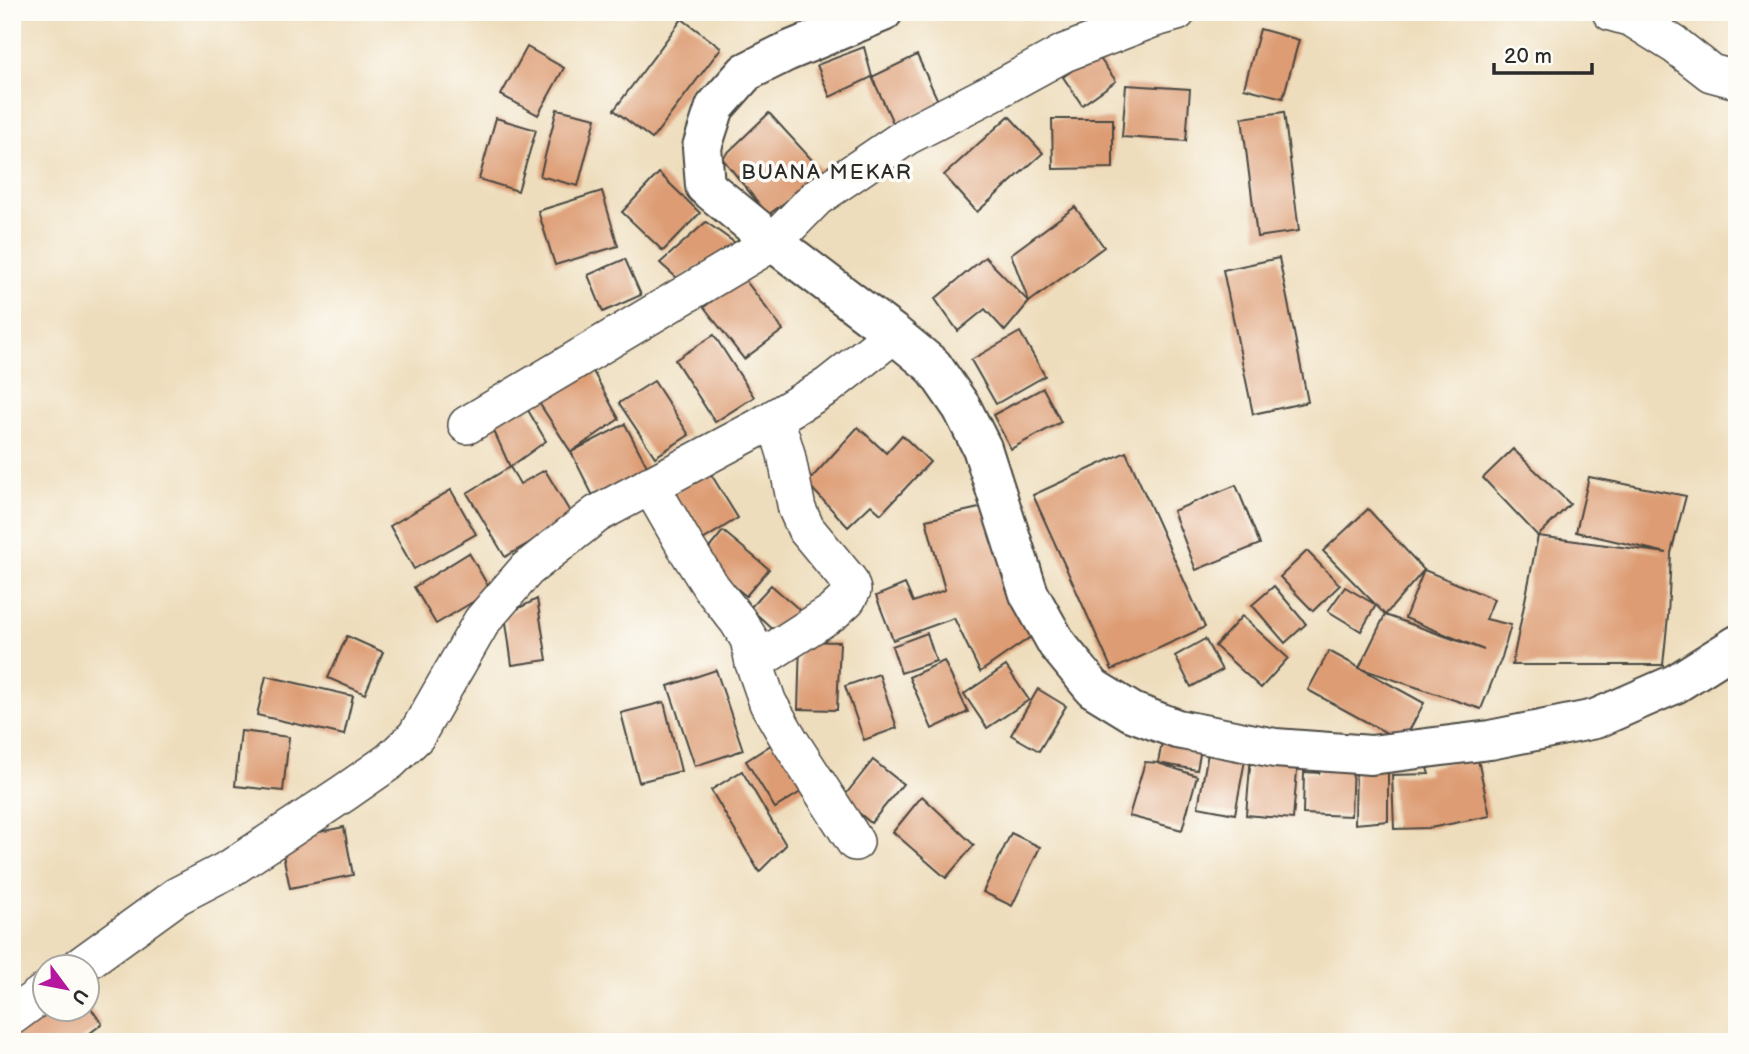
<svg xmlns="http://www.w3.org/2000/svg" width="1749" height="1054" font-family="'Balsamiq Sans',sans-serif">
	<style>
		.building { fill: #dd9c73; fill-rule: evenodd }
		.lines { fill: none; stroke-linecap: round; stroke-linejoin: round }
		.minor-casing { stroke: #484641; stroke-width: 40 }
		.tertiary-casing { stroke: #484641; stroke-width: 42 }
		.minor { stroke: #fff; stroke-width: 37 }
		.tertiary { stroke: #fff; stroke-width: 38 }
		.labels { text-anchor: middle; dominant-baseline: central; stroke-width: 7; stroke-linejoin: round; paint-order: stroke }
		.quarter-label { font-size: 21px; letter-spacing: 2px; fill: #2b2b2b; stroke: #fdfcf7 }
	</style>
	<rect width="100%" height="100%" fill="#fdfcf7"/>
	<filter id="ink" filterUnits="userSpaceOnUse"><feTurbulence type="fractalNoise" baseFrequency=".0143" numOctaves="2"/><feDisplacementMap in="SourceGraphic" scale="14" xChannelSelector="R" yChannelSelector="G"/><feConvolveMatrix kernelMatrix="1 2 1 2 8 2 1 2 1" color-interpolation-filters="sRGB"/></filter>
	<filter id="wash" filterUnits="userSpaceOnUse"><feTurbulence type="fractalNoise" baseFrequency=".00686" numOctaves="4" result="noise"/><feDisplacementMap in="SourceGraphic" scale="28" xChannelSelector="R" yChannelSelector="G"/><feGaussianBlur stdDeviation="1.57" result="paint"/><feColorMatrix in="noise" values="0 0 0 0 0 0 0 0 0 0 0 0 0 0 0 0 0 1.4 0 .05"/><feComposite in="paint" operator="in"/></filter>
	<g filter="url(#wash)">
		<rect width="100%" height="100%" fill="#eeddbc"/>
		<g id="blocks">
			<g class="building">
				<polygon points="682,19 721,48 652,139 614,110"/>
				<polygon points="1260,29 1299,40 1283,98 1244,88"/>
				<polygon points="527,47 564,68 538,115 501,95"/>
				<polygon points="864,47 872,77 830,97 817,65"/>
				<polygon points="1096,53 1116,81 1082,105 1063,77"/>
				<polygon points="917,55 939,103 894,125 872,77"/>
				<polygon points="1126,85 1190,89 1186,141 1122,137"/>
				<polygon points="557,109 596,118 578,186 540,176"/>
				<polygon points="1284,112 1299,231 1257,237 1242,118"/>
				<polygon points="769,113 824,173 768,215 722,158"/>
				<polygon points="1009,116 1043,153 977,212 944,175"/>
				<polygon points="496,118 536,130 518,191 479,179"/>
				<polygon points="1052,119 1113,119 1113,168 1053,169"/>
				<polygon points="659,173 700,213 663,251 622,212"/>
				<polygon points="602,191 618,246 555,265 538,211"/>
				<polygon points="1075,207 1104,247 1029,302 1011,254"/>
				<polygon points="706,222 738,245 678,279 660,263"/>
				<polygon points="985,257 1029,302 1005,331 985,309 958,331 935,299"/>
				<polygon points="1279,258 1308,402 1253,414 1223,270"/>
				<polygon points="625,259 641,295 603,312 588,275"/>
				<polygon points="743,277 783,330 744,359 704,307"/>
				<polygon points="1020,332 1045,376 996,404 971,360"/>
				<polygon points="714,335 754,397 715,422 675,360"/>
				<polygon points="589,364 619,419 571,452 534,395"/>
				<polygon points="654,381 689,435 655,457 619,403"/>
				<polygon points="1043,388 1061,422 1011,449 993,415"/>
				<polygon points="522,400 546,441 510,467 489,420"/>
				<polygon points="625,424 649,470 594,498 571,452"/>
				<polygon points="858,427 886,453 902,435 930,462 881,514 871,505 848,527 807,483"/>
				<polygon points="1513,449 1570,504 1538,536 1667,553 1576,532 1589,477 1686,496 1671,553 1668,616 1663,665 1512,665 1538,536 1483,478"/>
				<polygon points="1126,452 1205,627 1112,670 1033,495"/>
				<polygon points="510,467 520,484 545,470 573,517 505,557 467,493"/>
				<polygon points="709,471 738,518 701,541 673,493"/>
				<polygon points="1236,485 1260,544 1196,570 1173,511"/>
				<polygon points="451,490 476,534 414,569 390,526"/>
				<polygon points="988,506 1032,636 980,672 954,618 893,640 876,596 905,584 913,602 945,590 926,520"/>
				<path d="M1368,509L1424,570L1494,599L1486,619L1511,625L1502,657L1481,709L1359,668L1385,615L1376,605L1361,631L1328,611L1345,587L1376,605L1323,551ZM1424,570L1405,618L1484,650L1385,615Z"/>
				<polygon points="723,531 769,569 746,596 701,558"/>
				<polygon points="1307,551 1340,585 1313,611 1280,577"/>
				<polygon points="469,553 491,591 436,624 414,587"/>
				<polygon points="771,585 801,611 780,636 750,608"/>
				<polygon points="1274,586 1306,624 1285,643 1252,605"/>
				<polygon points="537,599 547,660 512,665 505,615"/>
				<polygon points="1242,616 1288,658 1261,688 1215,646"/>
				<polygon points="927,633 936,661 901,673 892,646"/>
				<polygon points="347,636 383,652 365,694 328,678"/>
				<polygon points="1205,639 1222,670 1191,687 1175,656"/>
				<polygon points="800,641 840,642 837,710 798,709"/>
				<polygon points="1329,651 1424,703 1403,742 1308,690"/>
				<polygon points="944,661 968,712 932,729 909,677"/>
				<polygon points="1006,666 1029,700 987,728 964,694"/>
				<polygon points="716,670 743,750 695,766 668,686"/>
				<polygon points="879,674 897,728 864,740 845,686"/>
				<polygon points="266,676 353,696 344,735 257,715"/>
				<polygon points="1038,689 1066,706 1039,751 1011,735"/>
				<polygon points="664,702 681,771 639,782 621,713"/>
				<polygon points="241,731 289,737 283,791 235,786"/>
				<polygon points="777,741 807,788 775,808 746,761"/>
				<polygon points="1162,742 1201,749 1197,770 1158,763 1197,776 1182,830 1129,816 1145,762 1158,763"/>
				<polygon points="1208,753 1245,760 1235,814 1198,807"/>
				<polygon points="1251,755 1298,759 1293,819 1246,815"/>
				<polygon points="1477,755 1490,816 1430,828 1394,829 1392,775 1429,774 1427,768"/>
				<polygon points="873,760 903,784 871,823 842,799"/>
				<polygon points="1320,762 1353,763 1351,816 1303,814 1304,772 1319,773"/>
				<polygon points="1356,763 1388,763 1388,821 1355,824"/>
				<polygon points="742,771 786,845 759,872 711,790"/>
				<polygon points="922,796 974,845 946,878 893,832"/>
				<polygon points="344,827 353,875 290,888 280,840"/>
				<polygon points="1011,833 1040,847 1012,906 983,892"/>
				<polygon points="88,1004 102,1024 78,1042 12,1042 12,1036 50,1009 88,1009"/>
			</g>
		</g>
	</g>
	<g filter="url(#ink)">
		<use href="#blocks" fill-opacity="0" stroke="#484641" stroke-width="2"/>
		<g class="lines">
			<g class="minor-casing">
				<g id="minor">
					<polyline points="1611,12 1632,18 1675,45 1711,73 1737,80"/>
					<polyline points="467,425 773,242 816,198 907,136 991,93 1064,53 1152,19 1177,12"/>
					<polyline points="650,485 687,549 711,587 738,621 749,639 754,663 768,703 790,741 855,842"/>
					<polyline points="754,663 833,612 847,599 852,590 849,581 806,529 797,509 786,454 775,418"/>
					<polyline points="79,967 177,896 231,868 344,793 390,761 416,736 482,621 527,569 597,514 758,428 828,386 894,334"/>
					<polyline points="12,1016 46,991"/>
				</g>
			</g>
			<g class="tertiary-casing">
				<polyline id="tertiary" points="883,12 786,52 746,72 715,107 702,147 705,186 773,242 894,334 933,366 962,408 982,448 1029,594 1057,644 1093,688 1132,712 1177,729 1275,748 1371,755 1490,740 1595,719 1675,684 1737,645"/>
			</g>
			<use href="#minor" class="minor"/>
			<use href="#tertiary" class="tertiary"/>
		</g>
	</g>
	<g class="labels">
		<g class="quarter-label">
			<text x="827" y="172">BUANA MEKAR</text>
		</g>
	</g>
	<rect width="1749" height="1054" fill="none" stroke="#fdfcf7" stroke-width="42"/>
	<g transform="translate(66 988) rotate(122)"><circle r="33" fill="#fdfcf7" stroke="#a9a8a5" stroke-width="2"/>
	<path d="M0-5L12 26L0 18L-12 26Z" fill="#b5179e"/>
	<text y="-10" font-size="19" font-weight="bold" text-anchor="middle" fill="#2b2b2b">U</text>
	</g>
	<path d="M1494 63v10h98v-10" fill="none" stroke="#2b2b2b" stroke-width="3.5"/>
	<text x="1504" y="63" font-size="21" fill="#2b2b2b" stroke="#fdfcf7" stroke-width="5" paint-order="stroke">20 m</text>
</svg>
